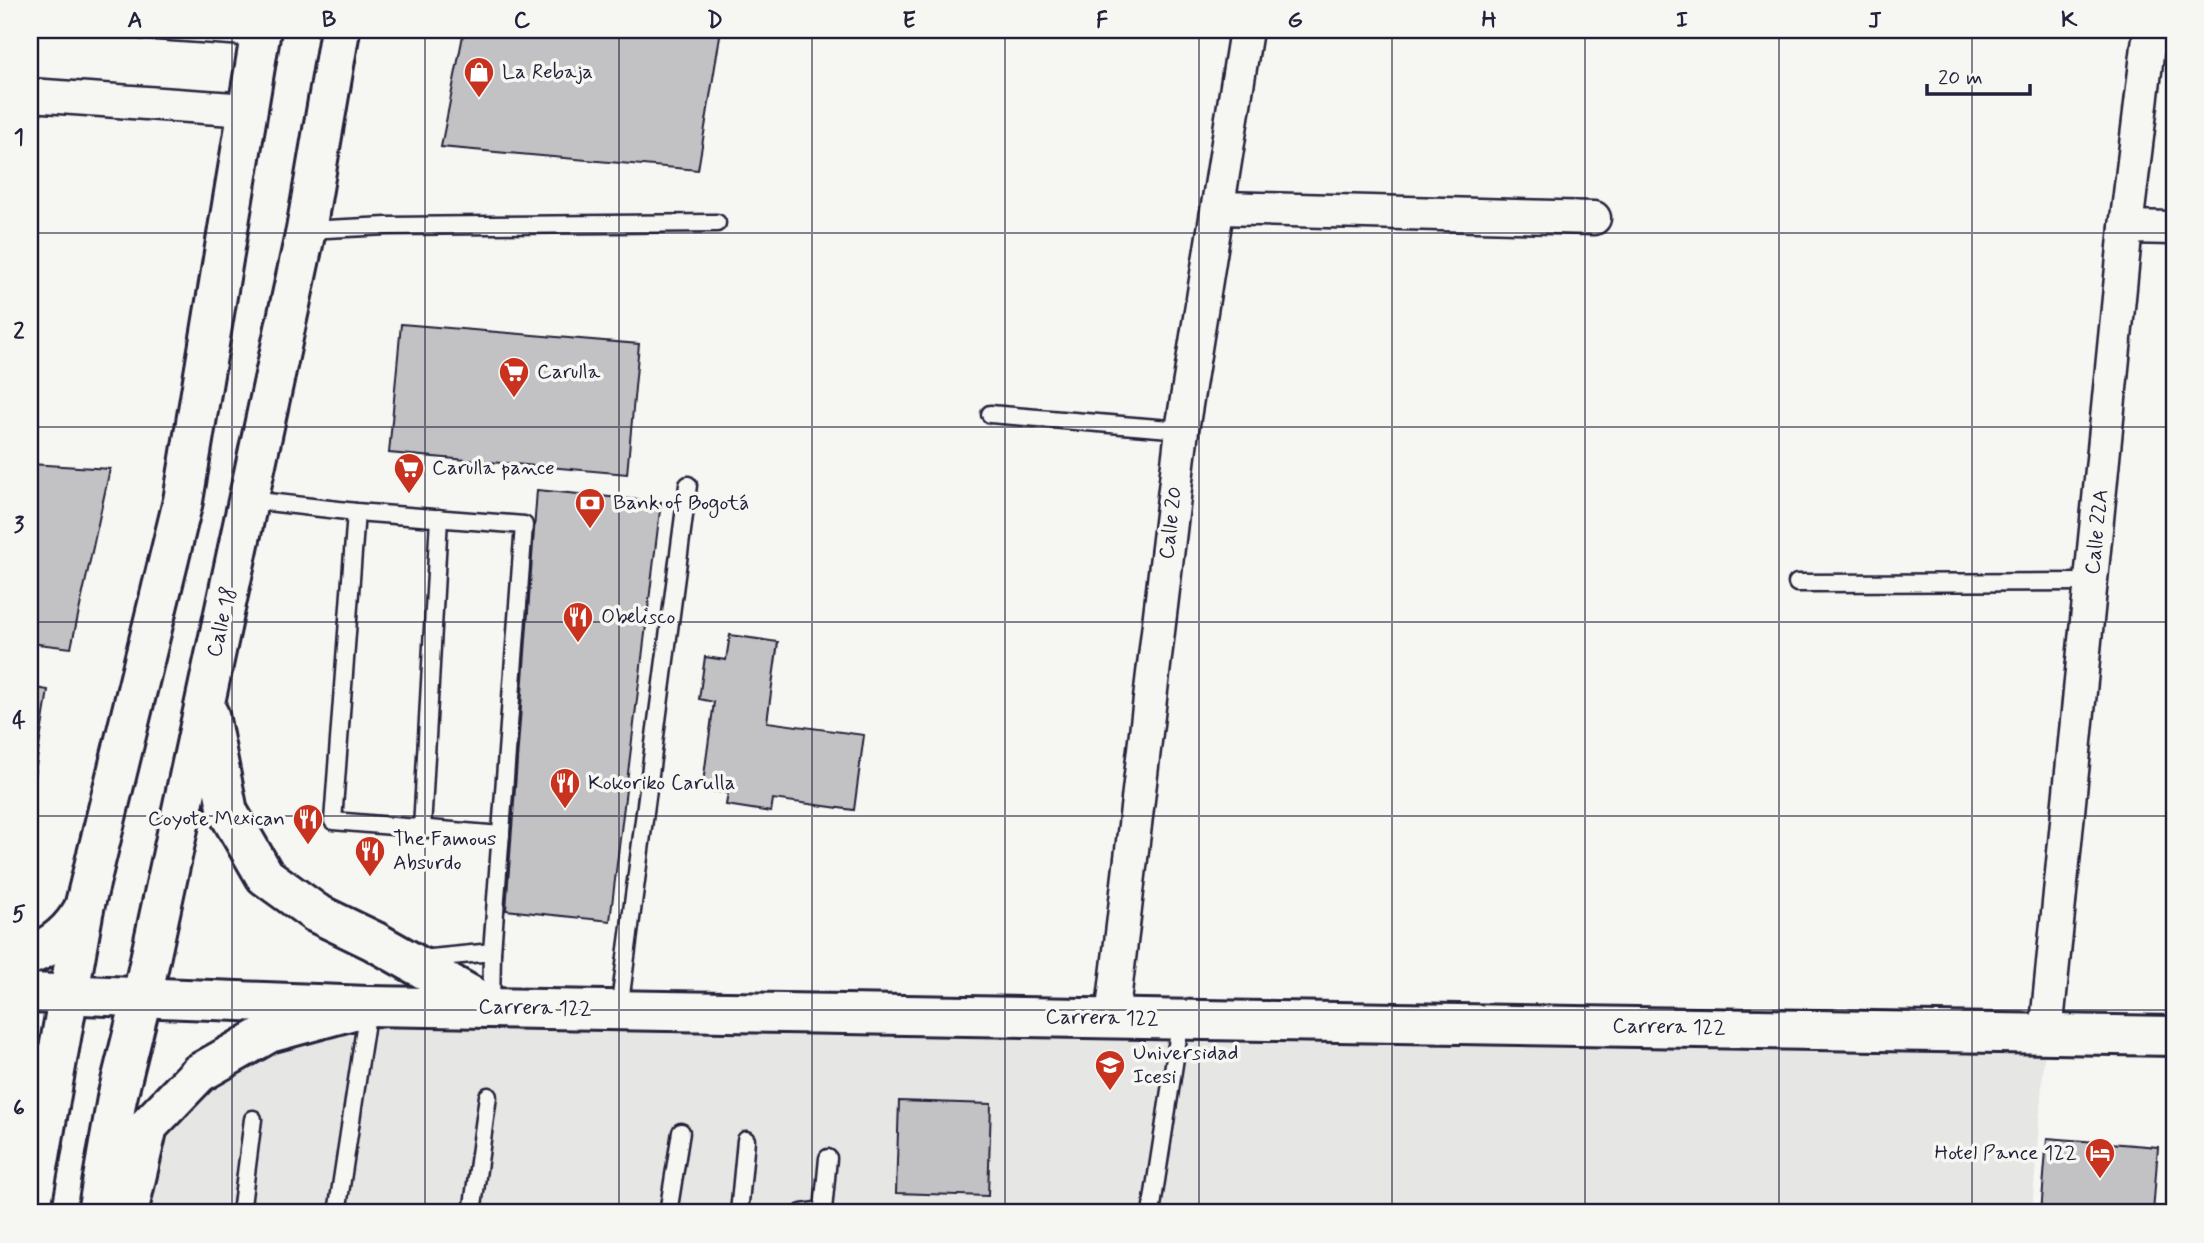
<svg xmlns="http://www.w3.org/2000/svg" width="2204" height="1243" font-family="Mynerve,sans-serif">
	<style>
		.built { fill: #e6e6e4 }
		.building { fill: #c2c2c4; stroke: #22223b; stroke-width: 2 }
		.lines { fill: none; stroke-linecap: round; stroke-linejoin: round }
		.service-casing { stroke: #22223b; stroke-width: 21 }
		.minor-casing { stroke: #22223b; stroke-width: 37 }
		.tertiary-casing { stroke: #22223b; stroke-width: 44 }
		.secondary-casing { stroke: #22223b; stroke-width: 44 }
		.service { stroke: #f6f6f2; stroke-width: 16 }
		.minor { stroke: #f6f6f2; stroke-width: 32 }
		.tertiary { stroke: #f6f6f2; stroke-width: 38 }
		.secondary { stroke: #f6f6f2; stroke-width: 38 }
		.grid { fill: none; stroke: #22223b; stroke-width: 2; stroke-opacity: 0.55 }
		.labels { text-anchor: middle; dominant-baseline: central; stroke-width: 7; stroke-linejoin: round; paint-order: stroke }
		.poi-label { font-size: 21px; fill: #22223b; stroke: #f6f6f2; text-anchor: start }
		.street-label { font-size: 21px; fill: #22223b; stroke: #f6f6f2 }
		.neatline { fill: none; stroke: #22223b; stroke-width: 2.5 }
		.grid-label { font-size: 23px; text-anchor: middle; font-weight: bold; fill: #22223b }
	</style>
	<rect width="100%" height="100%" fill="#f6f6f2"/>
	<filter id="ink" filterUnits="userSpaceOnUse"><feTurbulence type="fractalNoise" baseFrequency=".0143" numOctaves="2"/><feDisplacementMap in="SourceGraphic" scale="14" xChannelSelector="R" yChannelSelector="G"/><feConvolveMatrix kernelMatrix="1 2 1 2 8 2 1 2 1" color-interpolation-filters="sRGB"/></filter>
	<g filter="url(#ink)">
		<polygon class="built" points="368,1006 2046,1034 2032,1213 128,1213 148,1126 199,1073"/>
		<g class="building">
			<polygon points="464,30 721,30 698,170 441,147"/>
			<polygon points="401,324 639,344 627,474 389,453"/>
			<polygon points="30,464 110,469 71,648 30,643"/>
			<polygon points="537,490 661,502 610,921 506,910"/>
			<polygon points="730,635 778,642 767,722 864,735 854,810 773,799 771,812 726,805 728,793 702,790 714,702 699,699 705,657 726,660"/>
			<polygon points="30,687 48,690 30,804"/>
			<polygon points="899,1101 991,1104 988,1196 896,1193"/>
			<polygon points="2047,1138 2158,1147 2153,1213 2041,1213"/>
		</g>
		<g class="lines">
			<g class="service-casing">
				<g id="service">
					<polyline points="142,30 260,38"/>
					<polyline points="306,230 387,226 717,223"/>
					<polyline points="990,414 1182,430"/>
					<polyline points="250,500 356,512 524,525 492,952 491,1005"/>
					<polyline points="356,512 333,821 501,835"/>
					<polyline points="1797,583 2092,582"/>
					<polyline points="422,829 439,518"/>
					<polyline points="421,959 492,952"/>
					<polyline points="619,1010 688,485"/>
					<polyline points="241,1213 253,1119"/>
					<polyline points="337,1213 368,1008"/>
					<polyline points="472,1213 488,1096"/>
					<polyline points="668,1213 681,1132"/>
					<polyline points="739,1213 746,1140"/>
					<polyline points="802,1213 823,1210 828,1158"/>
					<polyline points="1151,1213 1181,1019"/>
				</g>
			</g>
			<g class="minor-casing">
				<g id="minor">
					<polyline points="30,95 248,110"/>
					<polyline points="1220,208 1594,218"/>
					<polyline points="2126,227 2174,228"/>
					<polyline points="1112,1018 1182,430 1246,30"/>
					<polyline points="2046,1034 2126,227 2150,30"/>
				</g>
			</g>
			<g class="tertiary-casing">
				<polyline id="tertiary" points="30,993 368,1006 2174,1036"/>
			</g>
			<g class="secondary-casing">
				<g id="secondary">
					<polyline points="209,715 228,812 265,876 316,913 374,941 491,1007"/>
					<path d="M30,955C55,945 71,931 84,908"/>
					<polyline points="30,1213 84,908 183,501 261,30"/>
					<polyline points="97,1213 117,1098 142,997 306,230 340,30"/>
					<polyline points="128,1213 148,1126 199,1073 269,1033 368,1006"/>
				</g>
			</g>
			<use href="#service" class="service"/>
			<use href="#minor" class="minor"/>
			<use href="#tertiary" class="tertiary"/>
			<use href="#secondary" class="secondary"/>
		</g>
	</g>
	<path class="grid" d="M232,30V1213M425,30V1213M619,30V1213M812,30V1213M1005,30V1213M1199,30V1213M1392,30V1213M1585,30V1213M1779,30V1213M1972,30V1213M30,233H2174M30,427H2174M30,622H2174M30,816H2174M30,1010H2174"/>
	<defs>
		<g id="shop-pin" transform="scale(1.575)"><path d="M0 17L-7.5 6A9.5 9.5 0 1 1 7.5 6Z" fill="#c8321e" stroke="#f6f6f2"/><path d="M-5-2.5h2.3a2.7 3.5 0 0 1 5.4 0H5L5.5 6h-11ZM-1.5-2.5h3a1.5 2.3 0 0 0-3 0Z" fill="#fff"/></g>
		<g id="supermarket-pin" transform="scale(1.575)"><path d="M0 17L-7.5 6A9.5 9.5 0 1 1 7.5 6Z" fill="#c8321e" stroke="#f6f6f2"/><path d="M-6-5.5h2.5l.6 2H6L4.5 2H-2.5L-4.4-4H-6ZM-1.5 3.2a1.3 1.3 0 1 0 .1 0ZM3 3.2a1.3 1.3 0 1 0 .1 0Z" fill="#fff"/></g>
		<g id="bank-pin" transform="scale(1.575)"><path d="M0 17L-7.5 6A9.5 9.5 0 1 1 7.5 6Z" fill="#c8321e" stroke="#f6f6f2"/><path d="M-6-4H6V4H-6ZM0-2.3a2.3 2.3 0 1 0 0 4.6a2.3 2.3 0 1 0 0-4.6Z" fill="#fff"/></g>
		<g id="restaurant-pin" transform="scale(1.575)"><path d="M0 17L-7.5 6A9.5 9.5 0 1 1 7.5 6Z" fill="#c8321e" stroke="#f6f6f2"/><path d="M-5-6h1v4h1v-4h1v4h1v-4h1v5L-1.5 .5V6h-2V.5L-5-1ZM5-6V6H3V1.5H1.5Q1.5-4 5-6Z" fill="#fff"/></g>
		<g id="university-pin" transform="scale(1.575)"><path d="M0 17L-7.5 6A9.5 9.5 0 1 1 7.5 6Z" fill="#c8321e" stroke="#f6f6f2"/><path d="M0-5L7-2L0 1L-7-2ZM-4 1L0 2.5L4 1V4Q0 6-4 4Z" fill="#fff"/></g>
		<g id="hotel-pin" transform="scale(1.575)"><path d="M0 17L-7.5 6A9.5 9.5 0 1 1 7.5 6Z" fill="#c8321e" stroke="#f6f6f2"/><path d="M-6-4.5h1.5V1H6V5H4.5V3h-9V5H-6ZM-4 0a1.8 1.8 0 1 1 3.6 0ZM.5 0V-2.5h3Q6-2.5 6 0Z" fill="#fff"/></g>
	</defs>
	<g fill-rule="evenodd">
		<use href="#shop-pin" x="479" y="72"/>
		<use href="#supermarket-pin" x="514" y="372"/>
		<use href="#supermarket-pin" x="409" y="468"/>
		<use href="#bank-pin" x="590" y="503"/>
		<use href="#restaurant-pin" x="578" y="617"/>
		<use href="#restaurant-pin" x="565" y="783"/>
		<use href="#restaurant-pin" x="308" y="819"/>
		<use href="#restaurant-pin" x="370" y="851"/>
		<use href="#university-pin" x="1110" y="1065"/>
		<use href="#hotel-pin" x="2100" y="1153"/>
	</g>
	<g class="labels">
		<g class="poi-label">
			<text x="502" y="72">La Rebaja</text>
			<text x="537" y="372">Carulla</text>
			<text x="432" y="468">Carulla pance</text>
			<text x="613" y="503">Bank of Bogotá</text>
			<text x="601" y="617">Obelisco</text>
			<text x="588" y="783">Kokoriko Carulla</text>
			<text x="285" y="819" text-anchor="end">Coyote Mexican</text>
			<text x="393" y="839">The Famous<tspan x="393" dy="24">Absurdo</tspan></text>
			<text x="1133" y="1053">Universidad<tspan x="1133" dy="24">Icesi</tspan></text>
			<text x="2077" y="1153" text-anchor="end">Hotel Pance 122</text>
		</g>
		<g class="street-label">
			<text transform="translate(1171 523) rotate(-83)">Calle 20</text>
			<text transform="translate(2097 532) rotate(-84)">Calle 22A</text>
			<text transform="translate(222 622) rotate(-77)">Calle 18</text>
			<text transform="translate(535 1008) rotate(1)">Carrera 122</text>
			<text transform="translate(1102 1018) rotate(1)">Carrera 122</text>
			<text transform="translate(1669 1027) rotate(1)">Carrera 122</text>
		</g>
	</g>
	<rect width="2204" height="1243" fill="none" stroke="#f6f6f2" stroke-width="77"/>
	<path d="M1927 84v10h103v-10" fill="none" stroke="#22223b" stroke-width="3.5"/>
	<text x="1938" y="84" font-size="21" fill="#22223b" stroke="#f6f6f2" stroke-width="5" paint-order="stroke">20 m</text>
	<rect x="38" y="38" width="2128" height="1166" class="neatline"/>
	<g class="grid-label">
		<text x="135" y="27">A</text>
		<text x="329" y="27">B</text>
		<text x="522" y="27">C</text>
		<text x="715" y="27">D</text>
		<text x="909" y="27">E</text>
		<text x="1102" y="27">F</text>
		<text x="1295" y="27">G</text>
		<text x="1489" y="27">H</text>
		<text x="1682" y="27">I</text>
		<text x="1875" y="27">J</text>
		<text x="2069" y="27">K</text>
		<text x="19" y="144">1</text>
		<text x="19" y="338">2</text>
		<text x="19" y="532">3</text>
		<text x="19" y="727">4</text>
		<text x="19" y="921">5</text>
		<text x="19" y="1115">6</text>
	</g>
</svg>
